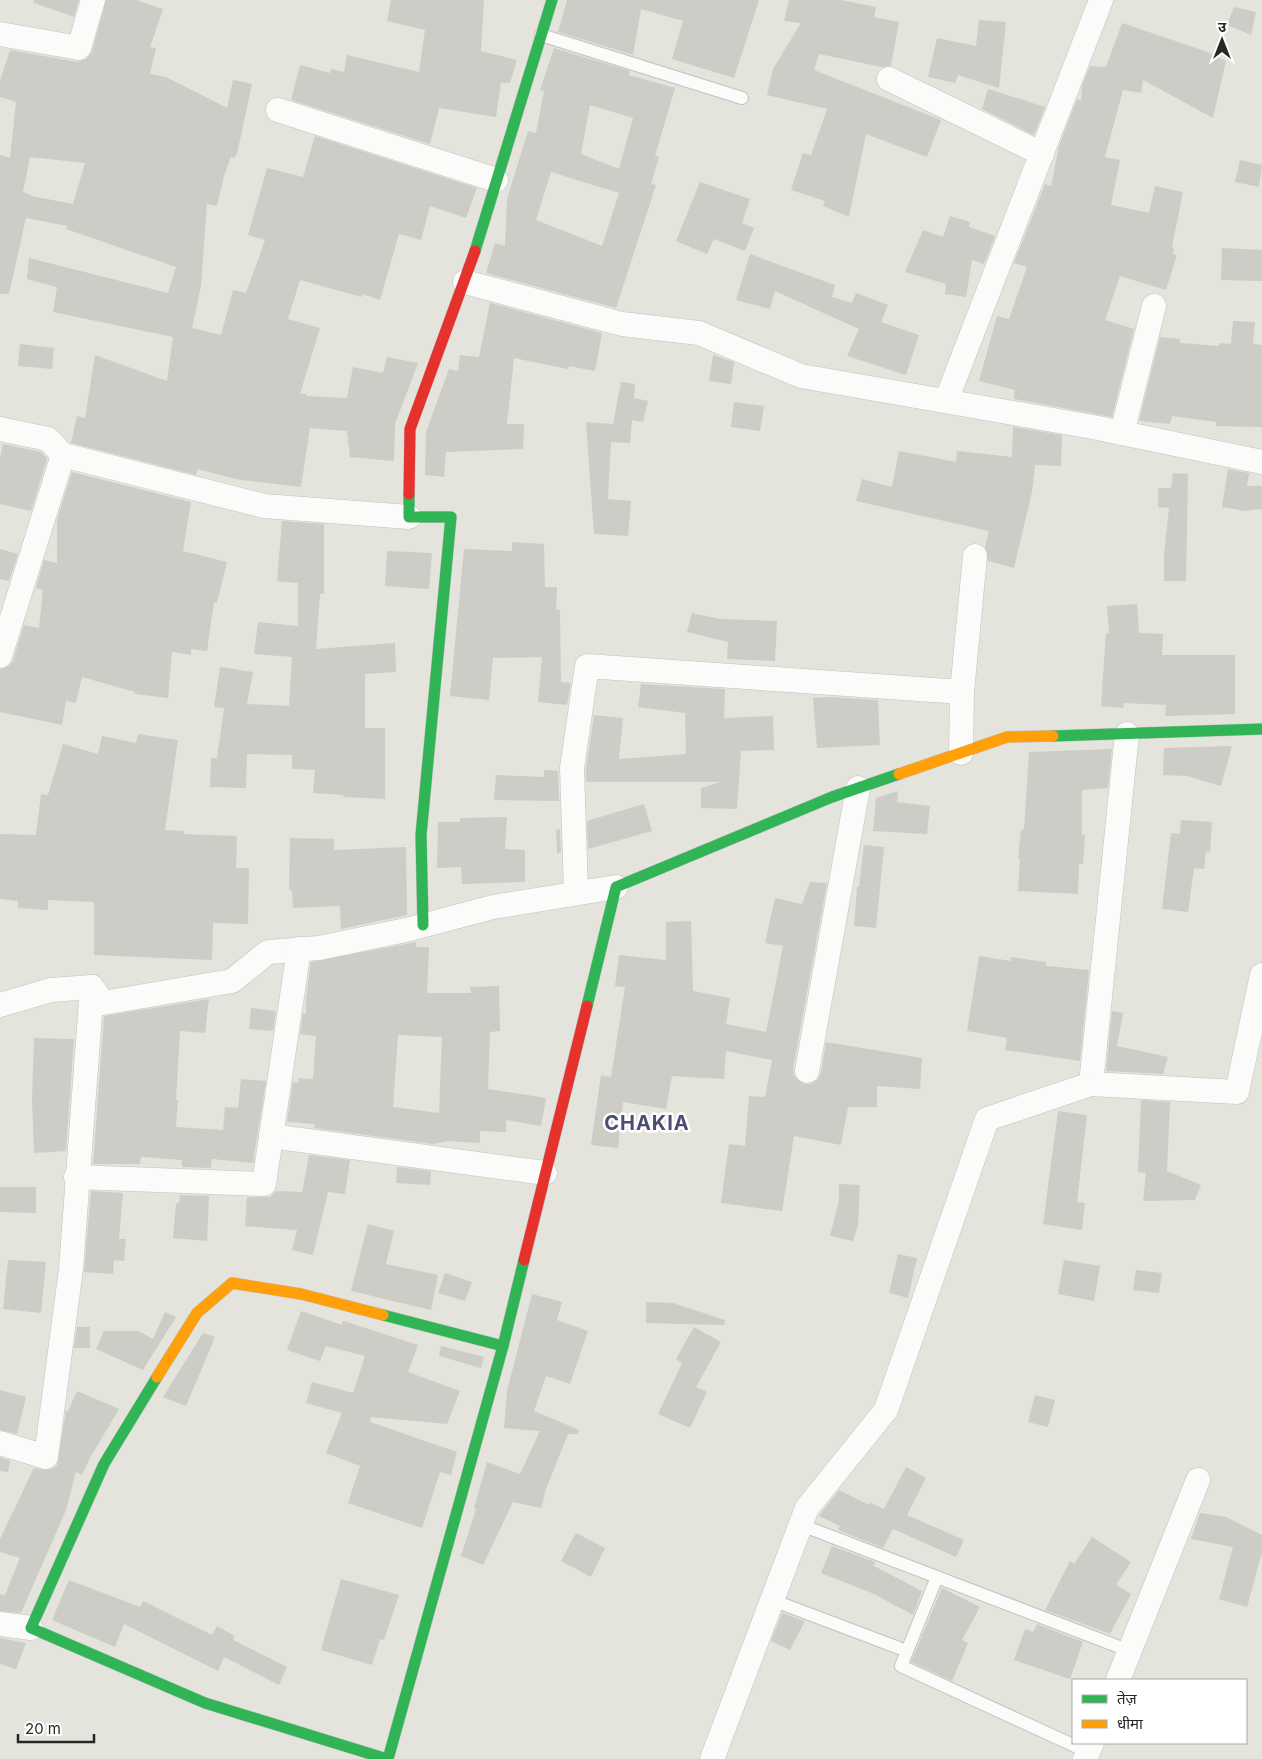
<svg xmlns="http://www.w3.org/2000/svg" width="1262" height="1759" font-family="Inter,'Noto Sans Devanagari',sans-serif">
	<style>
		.building { fill: #cdccc7; fill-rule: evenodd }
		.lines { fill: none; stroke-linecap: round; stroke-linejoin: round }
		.lane-casing { stroke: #c2c2c1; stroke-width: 14 }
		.street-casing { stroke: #c2c2c1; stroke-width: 25 }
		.fast-casing { stroke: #c2c2c1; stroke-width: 12 }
		.slow-casing { stroke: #c2c2c1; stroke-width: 12 }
		.jam-casing { stroke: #c2c2c1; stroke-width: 12 }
		.lane { stroke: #fbfbfa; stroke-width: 12 }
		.street { stroke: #fbfbfa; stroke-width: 24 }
		.fast { stroke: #30b455; stroke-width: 11 }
		.slow { stroke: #ff9f0a; stroke-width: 11 }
		.jam { stroke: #e5322d; stroke-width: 11 }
		.labels { text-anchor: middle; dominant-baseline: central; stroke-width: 5; stroke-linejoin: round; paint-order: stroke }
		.district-label { font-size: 20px; font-weight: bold; letter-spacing: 1px; fill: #4c4d73; stroke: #fff }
	</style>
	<rect width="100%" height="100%" fill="#e4e3dc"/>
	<g class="building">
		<polygon points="34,0 79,0 74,17 34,3"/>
		<path d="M106,0H136L163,9L150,47L156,48L150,74L166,77L227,108L233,80L252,84L237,154L234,158L231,157L224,176L217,206L207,204L201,286L192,328L221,335L233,290L246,293L265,240L248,235L267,168L303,177L315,136L477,188L466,218L430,206L421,240L399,234L380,300L362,294V297L300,280L288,319L320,328L300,394H306V396L347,398L353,367L383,373L387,357L418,363L395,424L394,461L350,457L347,431L310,428L301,487L240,480L197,469L196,475L71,443L77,416L85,418L95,355L167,381L173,337L53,312L57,287L27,279L29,258L168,293L176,267L66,229L67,226L26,218L9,294H0V155L10,158L16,102L0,97V81L10,50L77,62L88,58L92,52ZM30,157L85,163L73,204L31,196L32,195L23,192Z"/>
		<polygon points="391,0 484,0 481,51 517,60 510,83 501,83 496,117 439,108 430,144 291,100 300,65 330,73 331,69 344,72 347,55 419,72 425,30 387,21"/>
		<polygon points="567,0 759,0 734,78 672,59 683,21 641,9 633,55 558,32"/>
		<polygon points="789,0 841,0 876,7 874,17 899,22 891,66 882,67 819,54 814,70 941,120 927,157 866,134 849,217 823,206 825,201 791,190 803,153 811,155 827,109 767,95 773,69 801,23 784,21"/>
		<polygon points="1234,7 1256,12 1251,35 1227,25"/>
		<polygon points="979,20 1006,22 999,88 958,75 955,83 928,77 937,38 976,46"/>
		<polygon points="1122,23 1205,51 1226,61 1213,118 1143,80 1141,93 1123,90 1105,157 1120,160 1111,205 1149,213 1155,186 1183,192 1172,247 1174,248 1173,254 1177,255 1166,290 1120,276 1105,320 1134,329 1112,417 1014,399 1015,390 979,381 997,316 1009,319 1027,267 1014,263 1045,184 1051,186 1059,146 1077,99 1081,101 1082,86 1090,66 1106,67"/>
		<path d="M554,48L630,71L629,75L675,88L655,156L659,157L651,184L656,185L616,308L486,273L495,243L505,246L507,199L528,131L536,133L544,91L540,90ZM590,105L633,118L619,169L581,154ZM551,172L619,193L602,246L536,220Z"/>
		<polygon points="988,89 1045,107 1034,135 982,109"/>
		<polygon points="1240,160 1262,165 1259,187 1235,182"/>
		<polygon points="700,182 750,199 742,223 754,228 745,251 714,239 707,254 676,241"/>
		<polygon points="950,216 970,222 969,227 995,236 984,264 972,260 966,297 945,294 946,284 905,272 923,230 943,237"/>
		<polygon points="1222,248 1262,250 1262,281 1221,280"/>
		<polygon points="750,254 835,285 832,297 852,303 856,293 888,305 881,322 919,335 906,375 847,356 859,329 775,291 770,309 736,300"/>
		<polygon points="490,303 602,333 595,371 569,366 568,369 514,358 507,424 524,424 523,449 446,452 444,477 425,475 426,432 449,369 458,371 460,355 479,357"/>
		<polygon points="1233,321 1255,322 1253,344 1262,345 1262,427 1216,426 1216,422 1172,416 1170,424 1139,421 1160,337 1180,339 1180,343 1219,346 1219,343 1231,344"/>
		<polygon points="20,344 54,348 52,369 18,366"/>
		<polygon points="713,355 734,362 731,384 709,381"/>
		<polygon points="621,382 635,384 634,398 648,401 643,422 632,420 630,443 611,442 608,499 631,501 628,536 594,534 586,422 613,424 612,430"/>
		<polygon points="734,402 764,406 760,431 731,427"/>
		<polygon points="1013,427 1062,435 1061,466 1035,465 1032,492 1014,568 988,561 985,547 989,531 856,501 862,479 892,487 899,451 956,462 957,451 1012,457"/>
		<polygon points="3,444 41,452 47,459 31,511 0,504 0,458"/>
		<polygon points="1228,469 1249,473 1247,486 1262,486 1262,509 1244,511 1222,507"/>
		<polygon points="72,472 191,502 183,551 227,562 217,603 214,602 207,651 191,649 191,655 172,652 168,698 135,694 135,692 82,677 76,703 66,701 62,725 0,712 0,669 9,666 13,661 24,625 39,628 43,590 36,588 44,560 57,563 57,520"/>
		<polygon points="1173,473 1188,474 1186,581 1164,581 1164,554 1169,508 1158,507 1158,488 1171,488"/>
		<polygon points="282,521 324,524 324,594 320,594 316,649 395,643 396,672 365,674 365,728 385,728 385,799 344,797 343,795 313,793 315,770 292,769 292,755 247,754 246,788 210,787 211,758 217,758 224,708 214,707 220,667 253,672 247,704 289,706 292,657 254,654 258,622 298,626 298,583 277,581"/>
		<polygon points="512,542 544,544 545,587 557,587 556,610 560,610 561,682 571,683 567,705 538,702 542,657 493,658 489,700 450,696 464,549 512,551"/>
		<polygon points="0,549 18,554 9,581 0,579"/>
		<polygon points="387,551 432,553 429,589 385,586"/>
		<polygon points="1137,604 1139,633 1163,634 1162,655 1235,655 1235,714 1165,716 1166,705 1124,703 1123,708 1101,706 1106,633 1109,634 1107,606"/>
		<polygon points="692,613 720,619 777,621 775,661 727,659 728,642 687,632"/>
		<polygon points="641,684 725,689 724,718 773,716 774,750 741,751 737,809 701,808 701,788 720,782 586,782 586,769 594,715 623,718 619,759 686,754 685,713 638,707"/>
		<polygon points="830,697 878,700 880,745 817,748 813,698"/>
		<polygon points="138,734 178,740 165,830 184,831 184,834 237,836 236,868 249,868 248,924 213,923 212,960 94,955 94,902 48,900 48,910 18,908 18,901 0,899 0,834 36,835 41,794 48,795 63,744 98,754 102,736 136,743"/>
		<polygon points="1232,746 1221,786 1187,776 1163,775 1164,748"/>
		<polygon points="1112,749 1108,788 1082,790 1082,835 1085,835 1083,864 1079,864 1078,894 1018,891 1020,859 1018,859 1021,829 1024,830 1029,752"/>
		<polygon points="544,770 558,771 559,801 494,800 496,775 544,777"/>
		<polygon points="898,791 897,802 930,806 927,834 873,831 876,798"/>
		<polygon points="644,804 652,831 588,849 587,821"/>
		<polygon points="507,817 505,849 525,850 525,882 462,884 461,867 437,868 438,822 460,822 460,818"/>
		<polygon points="1181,820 1212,822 1210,852 1206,851 1204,869 1194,868 1188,912 1162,909 1171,833 1180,834"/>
		<polygon points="560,829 561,853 557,853 556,830"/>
		<polygon points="290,838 334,839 334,850 406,847 407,915 341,929 340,906 293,908 292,891 289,890"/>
		<polygon points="864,845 884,847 876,928 854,926 857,887 859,887"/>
		<polygon points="810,882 827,883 793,1069 794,1076 804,1084 811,1084 817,1080 821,1073 826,1042 922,1058 920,1089 877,1086 877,1107 848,1107 841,1145 794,1136 782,1211 721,1203 729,1144 745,1146 749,1096 765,1097 772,1060 726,1051 724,1079 672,1076 666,1109 623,1102 618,1148 591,1145 601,1075 611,1077 625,987 615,986 619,955 666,960 666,922 691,921 693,991 730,998 726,1024 766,1032 783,946 765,943 775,898 802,904"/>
		<path d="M416,942V947H429L427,993H471L470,987L499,986L500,1031L490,1032L488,1089L546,1098L541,1126L506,1120V1132L480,1131V1143L447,1141L433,1144L314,1128L315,1124L287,1122L293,1082L298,1083V1078L313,1079L316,1036L300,1034L303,1013L306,1014V997L311,962ZM398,1035L442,1037L439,1113L393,1107Z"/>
		<polygon points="979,956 1011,961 1011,957 1046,962 1046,966 1089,970 1080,1061 1005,1050 1007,1038 967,1031"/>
		<polygon points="209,999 205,1033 180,1031 176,1100 178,1100 176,1127 223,1130 225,1107 238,1108 241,1079 266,1081 253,1163 212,1159 211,1168 182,1167 182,1160 141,1157 140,1164 93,1164 104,1016"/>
		<polygon points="251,1008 276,1011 273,1031 249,1029"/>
		<polygon points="1112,1011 1123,1013 1117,1046 1168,1057 1163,1074 1106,1071"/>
		<polygon points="34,1038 74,1039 66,1151 34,1153 32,1100"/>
		<polygon points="1141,1100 1170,1102 1167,1171 1201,1185 1195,1200 1143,1201 1146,1173 1138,1172"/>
		<polygon points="1058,1111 1087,1115 1077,1202 1085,1203 1082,1230 1043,1224"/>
		<polygon points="309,1155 350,1160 345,1194 328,1192 313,1255 292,1250 297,1230 245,1226 247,1197 270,1197 276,1191 302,1192"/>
		<polygon points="397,1167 431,1171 430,1185 396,1183"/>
		<polygon points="839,1184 860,1185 858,1226 853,1241 830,1236 839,1200"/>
		<polygon points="0,1187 36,1187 36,1213 0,1212"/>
		<polygon points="91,1191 123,1193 119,1239 126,1239 124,1261 114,1260 113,1274 84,1272"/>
		<polygon points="180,1195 209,1196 207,1241 173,1238 176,1203 179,1203"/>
		<polygon points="368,1224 394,1231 386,1264 438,1275 431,1310 351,1291"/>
		<polygon points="898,1254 917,1258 908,1298 889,1293"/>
		<polygon points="8,1260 46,1262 41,1313 3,1309"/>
		<polygon points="1064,1260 1100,1266 1094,1301 1058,1294"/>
		<polygon points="1136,1270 1162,1273 1159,1293 1133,1290"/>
		<polygon points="445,1273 472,1282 465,1301 438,1293"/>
		<polygon points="532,1294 562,1302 557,1320 588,1331 570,1384 546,1376 534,1411 579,1430 578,1434 568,1434 546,1489 541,1508 513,1502 483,1565 461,1556 476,1509 474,1508 487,1462 520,1474 540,1431 504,1428 507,1391"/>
		<polygon points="646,1302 673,1303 725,1320 724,1325 646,1323"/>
		<polygon points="301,1311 342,1325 343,1321 347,1322 418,1345 408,1372 460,1391 447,1424 371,1417 370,1422 457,1452 451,1475 440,1472 422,1528 348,1503 360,1466 326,1453 342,1413 306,1403 312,1382 353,1393 365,1356 326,1346 320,1361 287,1350"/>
		<polygon points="165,1312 176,1317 143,1370 96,1349 104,1331 138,1331 153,1339"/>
		<polygon points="77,1327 90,1327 90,1348 74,1348"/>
		<polygon points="694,1327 721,1342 696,1387 707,1392 690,1428 658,1414 682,1363 676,1359"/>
		<polygon points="203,1333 215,1337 186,1406 163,1397"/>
		<polygon points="441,1346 484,1357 481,1368 439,1356"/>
		<polygon points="0,1390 26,1397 17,1434 0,1430"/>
		<polygon points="77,1391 119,1409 91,1456 82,1475 76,1472 66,1510 21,1613 0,1611 0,1594 5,1595 20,1558 0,1552 0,1539 34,1468 49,1470 57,1466 66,1411 68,1411"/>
		<polygon points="1035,1395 1055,1400 1048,1427 1028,1422"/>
		<polygon points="0,1457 10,1461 8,1472 0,1471"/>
		<polygon points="906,1467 926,1478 907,1515 964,1540 956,1557 893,1529 883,1548 838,1530 840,1526 819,1516 839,1490 869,1505 870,1502 884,1509"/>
		<polygon points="1200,1513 1226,1517 1262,1535 1262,1552 1247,1607 1219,1599 1233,1547 1191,1539"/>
		<polygon points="576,1533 605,1548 591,1577 561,1561"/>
		<polygon points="1092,1537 1131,1562 1116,1585 1131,1594 1110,1634 1045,1610 1070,1561 1074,1564"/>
		<polygon points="832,1546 875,1562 874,1566 922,1591 913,1615 874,1594 821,1573"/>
		<polygon points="341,1579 399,1595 384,1640 380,1639 372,1665 321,1650"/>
		<polygon points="69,1580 140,1607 143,1601 212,1635 217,1626 235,1636 233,1640 287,1667 279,1685 224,1657 218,1671 124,1624 115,1647 52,1620"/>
		<polygon points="942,1588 980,1607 962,1640 968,1643 952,1681 911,1662"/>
		<polygon points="782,1613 805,1621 790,1650 771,1641"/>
		<polygon points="1037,1624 1083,1642 1070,1679 1014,1660 1025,1629 1033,1632"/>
		<polygon points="0,1638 26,1643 16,1669 0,1664"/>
	</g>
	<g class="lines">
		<g class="lane-casing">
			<g id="lane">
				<polyline points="541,35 742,98"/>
				<polyline points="801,1525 1130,1651"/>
				<polyline points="937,1577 901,1666 1088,1752"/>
				<polyline points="772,1600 907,1651"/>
			</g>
		</g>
		<g class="street-casing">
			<g id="street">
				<polyline points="0,34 79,48 93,0"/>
				<polyline points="889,79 1042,154"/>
				<polyline points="278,110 496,180"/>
				<polyline points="465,282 622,324 699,333 801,376 1093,427 1262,462"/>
				<polyline points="946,401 1101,0"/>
				<polyline points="0,429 48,439 63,455 264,506 409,517"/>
				<polyline points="1122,433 1154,306"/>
				<polyline points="0,656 63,455"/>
				<polyline points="1127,734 1091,1084 1237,1092 1262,975"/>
				<polyline points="961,753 962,692 975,556"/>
				<polyline points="576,893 572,768 587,666 962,692"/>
				<polyline points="0,1005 51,990 92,987 103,1003 232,981 268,952 319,948 406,930 493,907 616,887"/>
				<polyline points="807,1071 858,788"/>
				<polyline points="271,1136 545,1173"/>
				<polyline points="76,1177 264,1184 299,949"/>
				<polyline points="0,1443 46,1457 71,1269 92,987"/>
				<polyline points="0,1624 31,1628"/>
				<polyline points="1118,1680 1198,1480"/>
				<polyline points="712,1759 807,1508 886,1410 987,1119 1091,1084"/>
				<polyline points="1085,1759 1092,1743"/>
			</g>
		</g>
		<g class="fast-casing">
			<g id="fast">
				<polyline points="475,251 552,0"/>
				<polyline points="409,494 409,517 451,517 421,835 423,925"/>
				<polyline points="1053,736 1262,729"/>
				<polyline points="587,1006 616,887 832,797 899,774"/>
				<polyline points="383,1315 503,1346"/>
				<polyline points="157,1377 104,1464 31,1628 205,1703 387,1759"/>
				<polyline points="388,1759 503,1346 524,1260"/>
			</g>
		</g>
		<g class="slow-casing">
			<g id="slow">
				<polyline points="899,774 1007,737 1053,736"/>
				<polyline points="157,1377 197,1313 232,1283 301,1294 383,1315"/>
			</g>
		</g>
		<g class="jam-casing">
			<g id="jam">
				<polyline points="409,494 410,429 475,251"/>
				<polyline points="524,1260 587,1006"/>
			</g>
		</g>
		<use href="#lane" class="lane"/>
		<use href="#street" class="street"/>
		<use href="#fast" class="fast"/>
		<use href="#slow" class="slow"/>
		<use href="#jam" class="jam"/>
	</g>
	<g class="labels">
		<g class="district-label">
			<text x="647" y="1123">CHAKIA</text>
		</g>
	</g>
	<rect x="1072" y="1679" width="175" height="65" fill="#ffffff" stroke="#a9a9a9"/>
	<rect x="1082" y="1695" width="25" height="8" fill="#30b455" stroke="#a9a9a9"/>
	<text x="1117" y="1704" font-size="15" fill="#272727">तेज़</text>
	<rect x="1082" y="1720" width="25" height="8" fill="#ff9f0a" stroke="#a9a9a9"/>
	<text x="1117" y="1729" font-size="15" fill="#272727">धीमा</text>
	<g transform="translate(1222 40)" stroke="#ffffff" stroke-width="4" paint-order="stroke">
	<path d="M0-4L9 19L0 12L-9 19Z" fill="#272727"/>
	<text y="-8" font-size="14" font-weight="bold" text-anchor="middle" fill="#272727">उ</text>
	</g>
	<path d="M18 1734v8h76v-8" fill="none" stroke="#272727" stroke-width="2.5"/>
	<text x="25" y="1734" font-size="15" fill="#272727" stroke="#ffffff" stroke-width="4" paint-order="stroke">20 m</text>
</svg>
